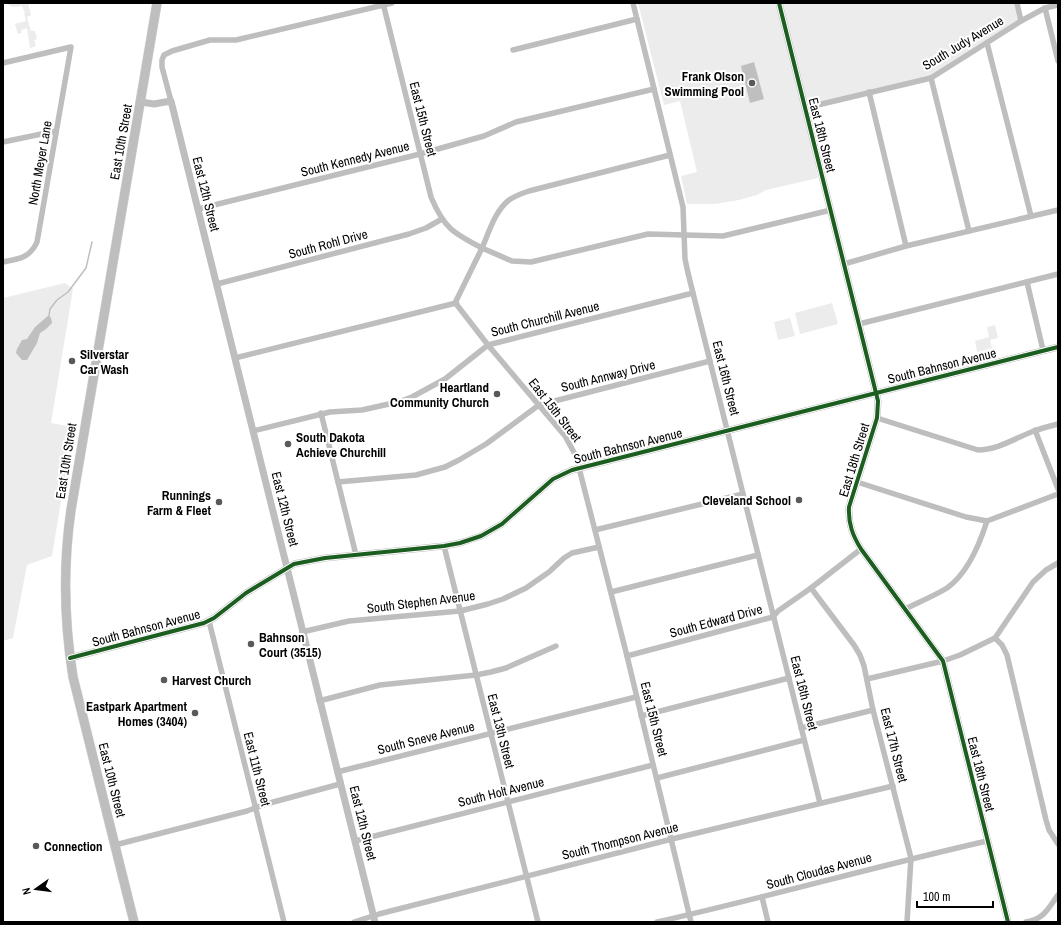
<svg xmlns="http://www.w3.org/2000/svg" width="1061" height="925" font-family="'Archivo Narrow',sans-serif">
	<style>
		.green { fill: #ececec }
		.water { fill: #bfbfbf }
		.lines { fill: none; stroke-linecap: round; stroke-linejoin: round }
		.stream { stroke: #bfbfbf; stroke-width: 1.5 }
		.primary-casing { stroke: #dbdbdb; stroke-width: 10 }
		.minor { stroke: #bebebe; stroke-width: 5.5 }
		.tertiary { stroke: #bebebe; stroke-width: 7 }
		.primary { stroke: #bebebe; stroke-width: 9 }
		.cycleway-casing { stroke: #fff; stroke-width: 6 }
		.cycleway { stroke: #1b5e20; stroke-width: 4 }
		.poi-dot { fill: #595959; stroke: #fff; stroke-width: 1.5 }
		.labels { text-anchor: middle; dominant-baseline: central; stroke-width: 4; stroke-linejoin: round; paint-order: stroke }
		.street-label { font-size: 13px; fill: #000; stroke: #fff }
		.poi-label { font-size: 13px; font-weight: bold; fill: #000; stroke: #fff; text-anchor: end }
	</style>
	<rect width="100%" height="100%" fill="#fff"/>
	<g class="green">
		<polygon points="8,3 28,3 31,15 27,17 31,31 35,31 37,39 34,40 36,46 30,48 27,28 21,30 22,33 18,34 15,24 26,21 24,13 25,13 22,6 12,7 10,5 8,5"/>
		<polygon points="638,3 1017,3 1021,21 931,78 805,108 818,178 766,190 757,195 739,200 715,204 687,204 681,176 697,172 680,101 664,105"/>
		<polygon points="65,283 73,289 51,423 73,427 52,556 27,565 13,638 3,641 3,298"/>
		<polygon points="832,303 838,324 800,334 795,313"/>
		<polygon points="790,318 795,336 778,340 774,322"/>
		<polygon points="995,325 998,338 990,340 992,348 977,352 975,341 989,337 987,327"/>
	</g>
	<g class="water">
		<polygon points="754,62 764,99 750,103 741,66"/>
		<polygon points="49,315 51,318 52,323 46,329 40,333 37,343 27,360 22,360 16,353 17,349 22,340 27,339 35,327"/>
	</g>
	<g class="lines">
		<polyline class="stream" points="49,315 50,309 57,300 68,292 86,268 92,242"/>
		<g class="primary-casing">
			<path id="primary" d="M134,922L73,677C64,621 63,565 71,510L157,3"/>
		</g>
		<g class="minor">
			<path d="M383,3L431,197C444,228 453,233 482,248L456,301L457,305L488,345L565,436L576,456L627,656L691,922"/>
			<polyline points="633,3 683,207 685,259 688,273 820,803"/>
			<polyline points="1017,3 1021,21"/>
			<polyline points="1045,8 1058,61"/>
			<polyline points="987,43 1031,216"/>
			<polyline points="513,50 637,19"/>
			<path d="M3,63L71,47L37,242C30,258 18,259 3,262"/>
			<polyline points="931,78 969,231"/>
			<polyline points="869,92 906,246"/>
			<polyline points="171,101 162,67 162,60 164,55 172,51 210,40 236,40 392,3"/>
			<polyline points="805,108 931,78 1021,21 1045,8 1058,5"/>
			<polyline points="3,142 56,131"/>
			<path d="M670,155L529,191C523,193 515,196 509,200C495,211 489,232 482,248L512,261L531,262L648,234L723,236L831,210"/>
			<polyline points="198,209 420,154 484,136 516,122 654,89"/>
			<polyline points="844,264 906,246 1058,210"/>
			<polyline points="1027,282 1043,350"/>
			<polyline points="217,284 409,234 426,228 442,219"/>
			<polyline points="859,324 1058,274"/>
			<polyline points="235,358 456,303"/>
			<polyline points="321,413 356,555"/>
			<path d="M877,418L978,450C998,450 1015,438 1034,431C1042,428 1050,426 1058,424"/>
			<polyline points="1035,430 1058,489"/>
			<polyline points="253,431 330,412 362,410 398,402 412,397 445,379 488,345 693,293"/>
			<polyline points="338,482 416,475 445,467 459,460 486,444 539,405 710,361"/>
			<polyline points="857,482 966,517 987,521 1058,494"/>
			<polyline points="595,530 743,494"/>
			<polyline points="444,546 538,922"/>
			<polyline points="811,588 854,645 860,655 864,666 873,710 911,858 907,922"/>
			<polyline points="611,592 758,555"/>
			<path d="M905,609C919,602 934,596 947,588C967,574 980,543 987,521"/>
			<polyline points="209,621 284,922"/>
			<polyline points="302,632 349,621 460,611 488,604 503,599 526,588 549,572 564,558 572,553 599,547"/>
			<polyline points="995,638 1002,645 1007,655 1046,820 1049,830 1058,844"/>
			<polyline points="627,656 773,617 778,611 811,588 861,549"/>
			<polyline points="867,679 943,661 960,655 995,638 1033,582 1046,570 1058,563"/>
			<polyline points="319,701 380,685 476,675 491,672 506,668 556,646"/>
			<polyline points="641,716 789,678"/>
			<polyline points="801,728 873,710"/>
			<polyline points="337,772 636,697"/>
			<polyline points="657,778 804,740"/>
			<polyline points="355,841 653,765"/>
			<polyline points="115,845 247,811 266,804 340,784"/>
			<polyline points="762,897 768,922"/>
			<polyline points="354,922 379,914 672,839 893,786"/>
			<path d="M657,922C768,897 877,866 987,841"/>
			<path d="M1026,922C1045,918 1047,910 1058,895"/>
		</g>
		<g class="tertiary">
			<path d="M779,3L878,401L877,418L849,507C848,524 853,536 861,549L943,661L1008,922"/>
			<polyline points="141,102 154,104 171,101 375,922"/>
			<polyline points="70,658 204,623 214,618 246,593 294,564 325,558 444,546 460,543 481,536 502,524 553,479 572,470 1058,347"/>
		</g>
		<use href="#primary" class="primary"/>
		<g class="cycleway-casing">
			<g id="cycleway">
				<path d="M779,3L878,401L877,418L849,507C848,524 853,536 861,549L943,661L1008,922"/>
				<polyline points="70,658 204,623 214,618 246,593 294,564 325,558 444,546 460,543 481,536 502,524 553,479 572,470 1058,347"/>
			</g>
		</g>
		<use href="#cycleway" class="cycleway"/>
	</g>
	<g class="poi-dot">
		<circle cx="752" cy="83" r="4"/>
		<circle cx="72" cy="361" r="4"/>
		<circle cx="497" cy="394" r="4"/>
		<circle cx="288" cy="444" r="4"/>
		<circle cx="799" cy="500" r="4"/>
		<circle cx="219" cy="502" r="4"/>
		<circle cx="251" cy="644" r="4"/>
		<circle cx="164" cy="680" r="4"/>
		<circle cx="195" cy="713" r="4"/>
		<circle cx="36" cy="846" r="4"/>
	</g>
	<g class="labels">
		<g class="street-label">
			<text transform="translate(963 43) rotate(-31)">South Judy Avenue</text>
			<text transform="translate(423 119) rotate(76)">East 15th Street</text>
			<text transform="translate(822 135) rotate(76)">East 18th Street</text>
			<text transform="translate(121 142) rotate(-80)">East 10th Street</text>
			<text transform="translate(355 159) rotate(-14)">South Kennedy Avenue</text>
			<text transform="translate(40 163) rotate(-80)">North Meyer Lane</text>
			<text transform="translate(206 194) rotate(76)">East 12th Street</text>
			<text transform="translate(328 244) rotate(-15)">South Rohl Drive</text>
			<text transform="translate(545 319) rotate(-14)">South Churchill Avenue</text>
			<text transform="translate(942 366) rotate(-14)">South Bahnson Avenue</text>
			<text transform="translate(608 376) rotate(-14)">South Annway Drive</text>
			<text transform="translate(726 378) rotate(76)">East 16th Street</text>
			<text transform="translate(555 410) rotate(52)">East 15th Street</text>
			<text transform="translate(628 446) rotate(-14)">South Bahnson Avenue</text>
			<text transform="translate(854 460) rotate(-73)">East 18th Street</text>
			<text transform="translate(66 461) rotate(-81)">East 10th Street</text>
			<text transform="translate(285 509) rotate(76)">East 12th Street</text>
			<text transform="translate(421 602) rotate(-7)">South Stephen Avenue</text>
			<text transform="translate(716 621) rotate(-15)">South Edward Drive</text>
			<text transform="translate(146 628) rotate(-15)">South Bahnson Avenue</text>
			<text transform="translate(804 693) rotate(76)">East 16th Street</text>
			<text transform="translate(654 719) rotate(76)">East 15th Street</text>
			<text transform="translate(501 731) rotate(76)">East 13th Street</text>
			<text transform="translate(426 738) rotate(-14)">South Sneve Avenue</text>
			<text transform="translate(894 745) rotate(76)">East 17th Street</text>
			<text transform="translate(257 769) rotate(76)">East 11th Street</text>
			<text transform="translate(981 774) rotate(76)">East 18th Street</text>
			<text transform="translate(112 780) rotate(76)">East 10th Street</text>
			<text transform="translate(501 792) rotate(-14)">South Holt Avenue</text>
			<text transform="translate(363 823) rotate(76)">East 12th Street</text>
			<text transform="translate(620 841) rotate(-14)">South Thompson Avenue</text>
			<text transform="translate(819 871) rotate(-15)">South Cloudas Avenue</text>
		</g>
		<g class="poi-label">
			<text x="744" y="76">Frank Olson<tspan x="744" dy="15">Swimming Pool</tspan></text>
			<text x="80" y="354" text-anchor="start">Silverstar<tspan x="80" dy="15">Car Wash</tspan></text>
			<text x="489" y="387">Heartland<tspan x="489" dy="15">Community Church</tspan></text>
			<text x="296" y="437" text-anchor="start">South Dakota<tspan x="296" dy="15">Achieve Churchill</tspan></text>
			<text x="211" y="495">Runnings<tspan x="211" dy="15">Farm &amp; Fleet</tspan></text>
			<text x="791" y="500">Cleveland School</text>
			<text x="259" y="637" text-anchor="start">Bahnson<tspan x="259" dy="15">Court (3515)</tspan></text>
			<text x="172" y="680" text-anchor="start">Harvest Church</text>
			<text x="187" y="706">Eastpark Apartment<tspan x="187" dy="15">Homes (3404)</tspan></text>
			<text x="44" y="846" text-anchor="start">Connection</text>
		</g>
	</g>
	<rect width="1061" height="925" fill="none" stroke="#000000" stroke-width="8"/>
	<g transform="translate(36 889) rotate(256)" stroke="#ffffff" stroke-width="3" paint-order="stroke">
	<path d="M0-3L7 15L0 10L-7 15Z" fill="#000000"/>
	<text y="-6" font-size="11" font-weight="bold" text-anchor="middle" fill="#000000">N</text>
	</g>
	<path d="M917 901v6h76v-6" fill="none" stroke="#000000" stroke-width="2"/>
	<text x="923" y="901" font-size="12" fill="#000000" stroke="#ffffff" stroke-width="3" paint-order="stroke">100 m</text>
</svg>
